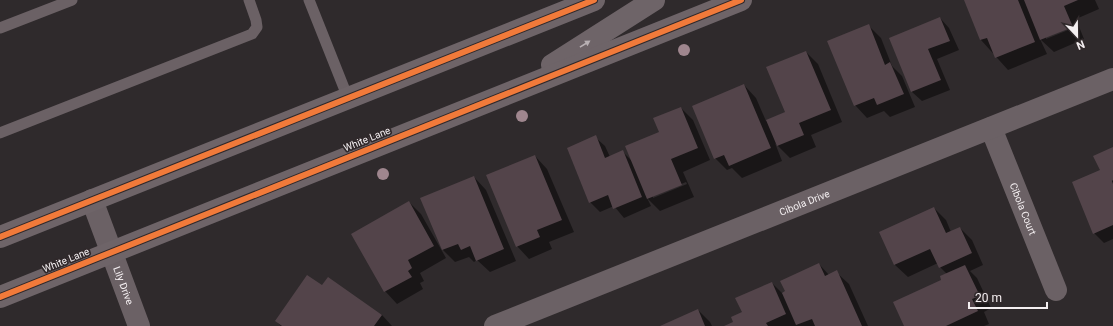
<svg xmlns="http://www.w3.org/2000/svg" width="1113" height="326" font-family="Roboto,sans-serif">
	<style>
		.shadow { fill: #0007; fill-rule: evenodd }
		.building { fill: #53444a }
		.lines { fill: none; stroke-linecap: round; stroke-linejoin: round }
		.service { stroke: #6b6165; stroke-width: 11 }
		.minor { stroke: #6b6165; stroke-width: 22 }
		.secondary { stroke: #6e6468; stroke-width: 22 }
		.cycleway-casing { stroke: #30292b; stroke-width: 8 }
		.cycleway { stroke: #f17a3a; stroke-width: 6 }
		.tree { fill: #9f868e }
		.oneway { fill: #b8b0b3 }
		.labels { text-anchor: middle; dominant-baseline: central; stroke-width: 3.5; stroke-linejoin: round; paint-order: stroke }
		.street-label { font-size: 10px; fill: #f4eff1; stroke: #30292b }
	</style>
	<rect width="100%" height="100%" fill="#2f2a2c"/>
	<g class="shadow">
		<path d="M965,0H1095L1099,9L1076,19L1084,39L1054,52L1040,39L1047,54L1008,70L981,40ZM1077,24L1078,26L1046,39V37Z"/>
		<polygon points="940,18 949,28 959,50 937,59 950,90 922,101 912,92 890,39"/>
		<polygon points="868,25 881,38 892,66 902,76 915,107 890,117 884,111 867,118 855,105"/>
		<polygon points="806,52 818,64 842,122 811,135 816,147 790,158 775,143 782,161 742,178 732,168 727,170 715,158 744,85 756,98 766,121 786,112"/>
		<path d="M681,108L693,120L710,160L683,172L694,197L660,211L647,198L651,206L624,218L614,206L600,212L590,202L595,137L605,146L610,157L623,152L633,162L661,132ZM686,182L687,184L653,198V196Z"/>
		<polygon points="1113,148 1113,239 1104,243 1094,233 1101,171"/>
		<polygon points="535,156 547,169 574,232 549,242 552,249 529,259 517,246"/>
		<polygon points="474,177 486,190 516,261 490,272 477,260 474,262 469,257 455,262 443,250 422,199"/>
		<polygon points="409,202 421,214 446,258 420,273 424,281 420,283 423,289 397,304 385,291"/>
		<polygon points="934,208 946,220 951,232 960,228 972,240 983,265 970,271 977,278 991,308 984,312 989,324 984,326 905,326 943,281 947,274 940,267 938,263 908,277 895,265 881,232"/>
		<polygon points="819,264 829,275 836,272 849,284 868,326 727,326 734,323 772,283 783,294"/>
		<polygon points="322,287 382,315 392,326 281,326 276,321"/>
		<polygon points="698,310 710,322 712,326 662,326"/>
	</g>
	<g class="building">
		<polygon points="964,0 1018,0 1035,42 995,58 987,38 980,40"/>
		<polygon points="1024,0 1078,0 1064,6 1073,27 1040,40"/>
		<polygon points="940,17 950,41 928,49 941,80 911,92 889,38"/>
		<polygon points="869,24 885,65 890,62 904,94 877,105 874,98 854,106 827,41"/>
		<polygon points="806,51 831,110 799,123 804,135 777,146 766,120 785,112 766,67"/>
		<polygon points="744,84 771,148 729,166 724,155 714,159 692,106"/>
		<polygon points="681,107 698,148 671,159 682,185 647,199 625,146 659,132 653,118"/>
		<polygon points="596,135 605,158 623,150 642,197 613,209 608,195 589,203 567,148"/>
		<polygon points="1113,147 1113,180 1112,181 1113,184 1113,225 1093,234 1072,182 1100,170 1093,156"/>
		<polygon points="535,155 562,220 537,230 540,237 516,247 486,175"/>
		<polygon points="474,176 504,249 476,261 470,246 461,250 458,244 442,250 420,198"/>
		<polygon points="409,201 434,246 408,260 412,268 408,271 412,277 384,292 351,234"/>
		<polygon points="934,207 946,233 960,227 972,253 939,268 930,249 894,265 879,232"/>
		<polygon points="819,263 825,276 837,270 862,326 815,326 812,319 796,325 782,293 785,291 780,281"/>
		<polygon points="965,265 980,296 972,299 978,311 946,326 904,326 893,302 941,280 940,276"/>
		<polygon points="307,275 322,285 328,277 382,315 374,326 282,326 275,321"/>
		<polygon points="772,282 786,314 766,323 768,326 724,326 733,322 731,317 742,312 735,298"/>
		<polygon points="698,309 705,326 660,326"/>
	</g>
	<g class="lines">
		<g class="service">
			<polyline points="309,0 348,98"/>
			<polyline points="0,28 72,0"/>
			<polyline points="0,133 252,34 257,27 256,20 249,0"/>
		</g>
		<g class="minor">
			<path id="s1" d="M991,128L1056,290"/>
			<path id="s2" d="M92,200L139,326"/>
			<path id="s3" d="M495,326L1113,79"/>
		</g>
		<g class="secondary">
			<polyline points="552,65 654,0"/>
			<polyline points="0,237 594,0"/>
			<polyline points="0,297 741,0"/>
		</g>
		<g class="cycleway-casing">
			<g id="cycleway">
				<polyline points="0,237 594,0"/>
				<polyline points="0,297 741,0"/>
			</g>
		</g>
		<use href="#cycleway" class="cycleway"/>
	</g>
	<g class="tree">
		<circle cx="684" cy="50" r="6"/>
		<circle cx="522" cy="116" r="6"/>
		<circle cx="383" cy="174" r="6"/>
	</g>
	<defs><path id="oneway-solid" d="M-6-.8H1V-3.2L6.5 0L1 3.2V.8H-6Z"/></defs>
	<use class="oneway" href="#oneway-solid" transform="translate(585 44) rotate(-32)"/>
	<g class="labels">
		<g class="street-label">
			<text transform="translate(367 139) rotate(-22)">White Lane</text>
			<text stroke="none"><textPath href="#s3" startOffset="333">Cibola Drive</textPath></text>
			<text stroke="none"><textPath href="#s1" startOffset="87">Cibola Court</textPath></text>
			<text transform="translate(66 260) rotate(-22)">White Lane</text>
			<text stroke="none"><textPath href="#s2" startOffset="91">Lily Drive</textPath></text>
		</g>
	</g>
	<g transform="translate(1077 36) rotate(158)" stroke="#30292b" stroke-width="3" paint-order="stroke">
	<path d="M0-3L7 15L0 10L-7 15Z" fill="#f4eff1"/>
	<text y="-6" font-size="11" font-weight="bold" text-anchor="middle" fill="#f4eff1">N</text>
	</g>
	<path d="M969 302v6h78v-6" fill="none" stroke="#f4eff1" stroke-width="2"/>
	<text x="975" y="302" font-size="12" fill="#f4eff1" stroke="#30292b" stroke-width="3" paint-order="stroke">20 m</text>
</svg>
